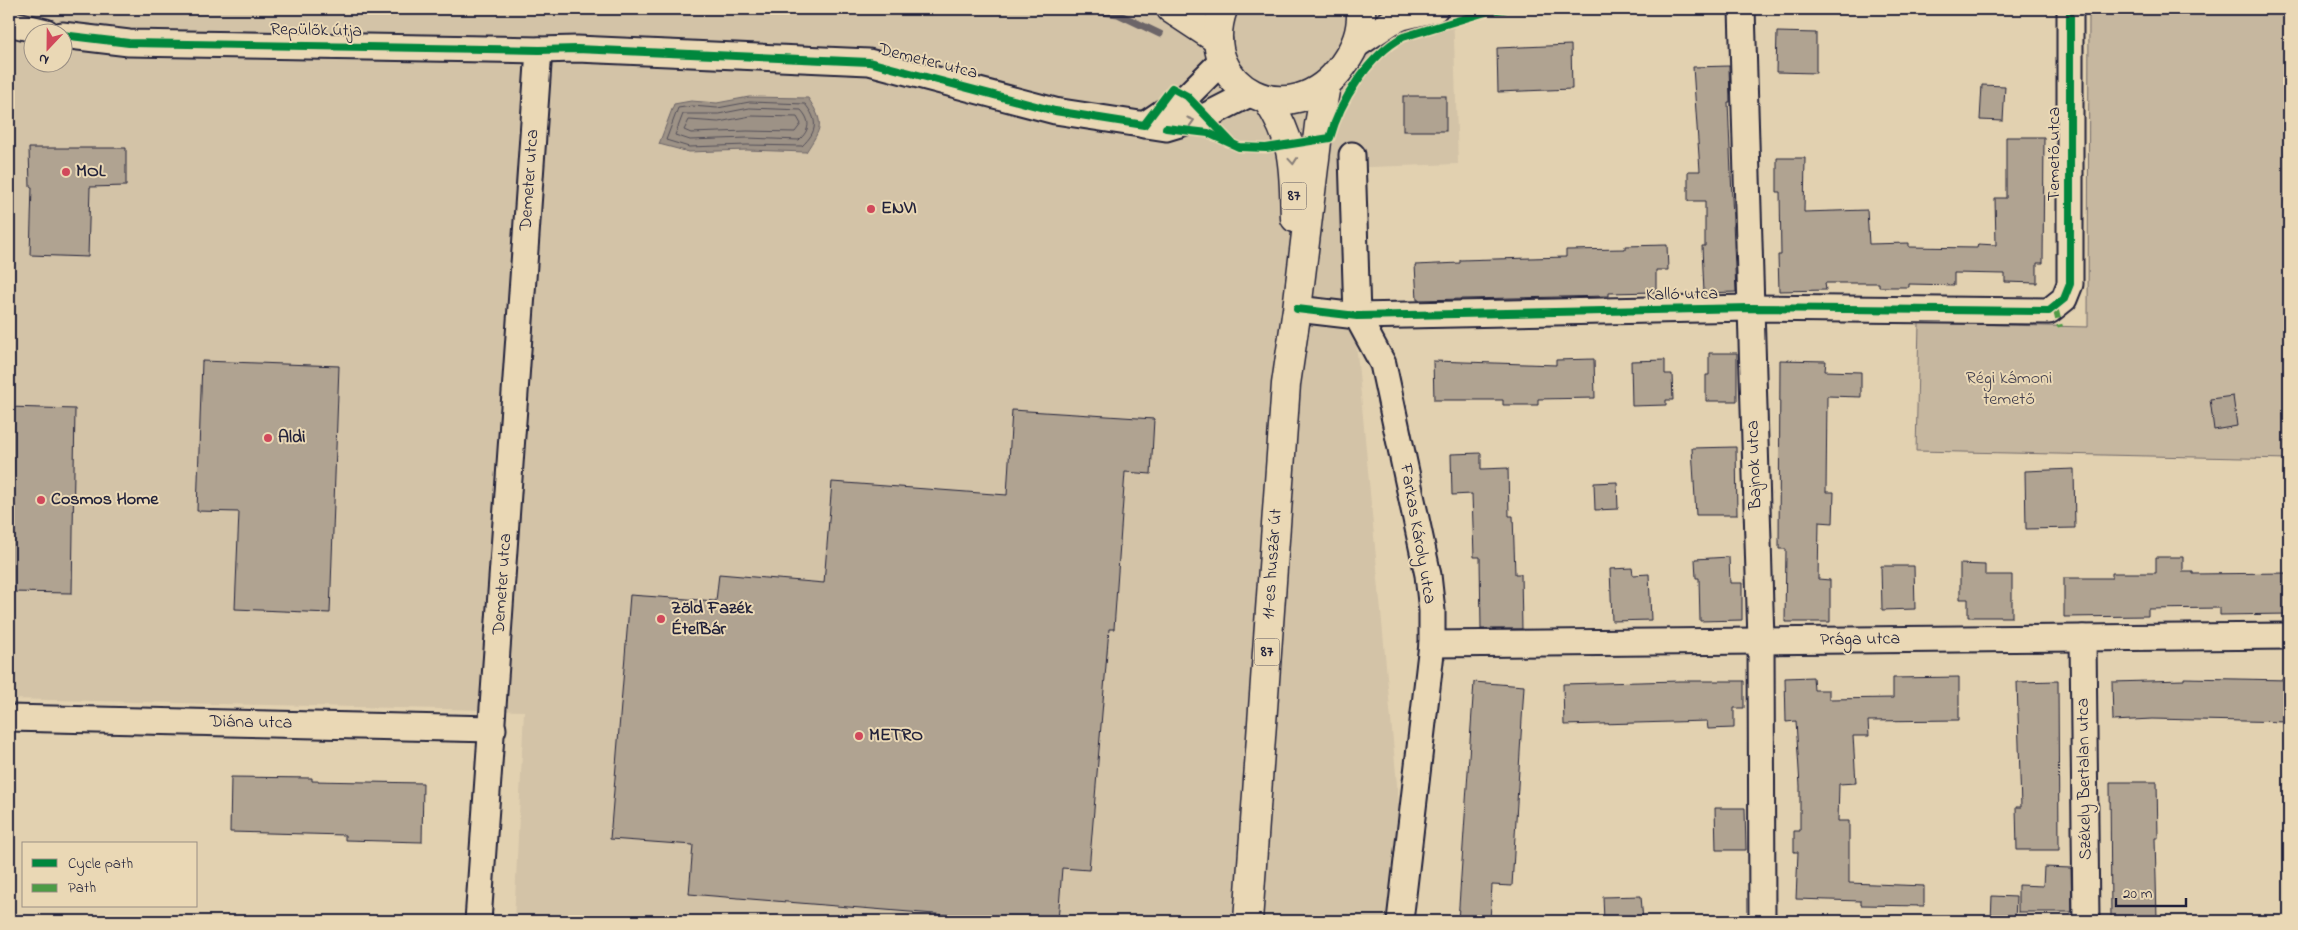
<svg xmlns="http://www.w3.org/2000/svg" width="2298" height="930" font-family="'Indie Flower',sans-serif">
	<style>
		.built { fill: #d3c3a7; fill-rule: evenodd }
		.green { fill: #c6b79f; stroke: #746c6d }
		.water { fill: #9d9286; stroke: #6c6568 }
		.lines { fill: none; stroke-linecap: round; stroke-linejoin: round }
		.shore { stroke: #534f59; stroke-width: 1 }
		.stream { stroke: #6c6568; stroke-width: 7 }
		.building { fill: #b0a391; stroke: #22223b }
		.minor-casing { stroke: #22223b; stroke-width: 29 }
		.major-casing { stroke: #22223b; stroke-width: 31 }
		.minor { stroke: #ead8b5; stroke-width: 25 }
		.major { stroke: #ead8b5; stroke-width: 28 }
		.quiet { stroke: #4d9b45; stroke-width: 6; stroke-dasharray: 12 6; stroke-linecap: butt }
		.cycleway-casing { stroke: #ead8b5; stroke-width: 11 }
		.cycleway { stroke: #00873e; stroke-width: 8 }
		.oneway { stroke: #867d78 }
		.poi-dot { fill: #d1495b; stroke: #ead8b5; stroke-width: 2 }
		.labels { text-anchor: middle; dominant-baseline: central; stroke-width: 4; stroke-linejoin: round; paint-order: stroke }
		.shield { fill: #ead8b5; stroke: #5e5960; stroke-width: 1 }
		.shield-label { font-size: 16px; font-weight: bold; fill: #22223b }
		.street-label { font-size: 18px; fill: #22223b; stroke: #ead8b5 }
		.poi-label { font-size: 18px; font-weight: bold; fill: #22223b; stroke: #ead8b5; text-anchor: start }
		.park-label { font-size: 18px; fill: #43404f; stroke: #ead8b5 }
	</style>
	<rect width="100%" height="100%" fill="#e2d1b0"/>
	<filter id="ink" filterUnits="userSpaceOnUse"><feTurbulence type="fractalNoise" baseFrequency=".02" numOctaves="2"/><feDisplacementMap in="SourceGraphic" scale="10" xChannelSelector="R" yChannelSelector="G"/><feConvolveMatrix kernelMatrix="1 2 1 2 8 2 1 2 1" color-interpolation-filters="sRGB"/></filter>
	<g filter="url(#ink)">
		<path class="built" d="M9,9H1453L1458,164L1340,168L1400,817L1389,921H514L524,711L9,699ZM32,32H62V62H32Z"/>
		<polygon class="green" points="2089,9 2289,9 2289,459 1916,451 1919,323 2088,327"/>
		<path class="water" d="M749,97L808,98C825,124 822,127 806,152L747,150L689,152L659,144L674,104L691,101L717,103Z"/>
		<g class="lines">
			<g class="shore">
				<path d="M750,102L805,104C818,120 818,131 802,146L747,145L689,147L666,140L678,108L692,106L717,108Z"/>
				<path d="M750,108L801,110C811,121 810,130 799,140L747,138L690,140L675,135L683,114H718Z"/>
				<polygon points="751,116 797,117 801,124 795,132 747,131 691,133 684,130 689,120 718,122"/>
			</g>
			<polyline class="stream" points="1078,9 1118,14 1160,34"/>
		</g>
		<g class="building">
			<polygon points="1777,32 1816,33 1816,73 1776,72"/>
			<polygon points="1571,45 1572,89 1498,92 1497,48"/>
			<polygon points="1729,66 1730,102 1728,102 1736,292 1704,293 1702,246 1705,246 1705,201 1688,201 1688,171 1700,171 1693,67"/>
			<polygon points="1982,85 2005,86 2003,121 1980,120"/>
			<rect x="1403" y="96" width="43" height="35"/>
			<polygon points="2006,137 2044,137 2043,263 2037,263 2037,283 2005,282 2005,274 1954,273 1954,285 1909,284 1909,287 1879,287 1879,283 1825,283 1826,290 1779,291 1778,255 1781,255 1780,192 1777,192 1777,158 1805,158 1804,212 1867,210 1869,244 1909,243 1909,247 1977,248 1978,244 1996,245 1995,198 2006,198"/>
			<polygon points="29,148 126,148 126,186 90,187 88,257 30,255 32,187 30,187"/>
			<polygon points="1667,245 1668,270 1656,270 1656,292 1609,293 1609,296 1417,300 1415,265 1460,263 1460,260 1566,257 1566,250 1625,249 1625,246"/>
			<polygon points="1709,353 1737,353 1737,401 1706,401 1706,375 1709,375"/>
			<polygon points="1594,359 1595,398 1538,399 1538,405 1503,405 1503,400 1434,400 1433,361 1556,365 1556,360"/>
			<polygon points="1665,360 1665,374 1672,374 1673,400 1666,400 1666,405 1632,406 1631,361"/>
			<polygon points="1780,360 1826,361 1825,371 1861,372 1861,397 1827,396 1826,492 1834,492 1833,523 1819,522 1818,579 1830,580 1830,622 1785,622 1786,549 1779,549"/>
			<polygon points="202,361 339,366 330,613 235,609 239,512 197,511"/>
			<polygon points="2233,396 2237,426 2214,430 2210,399"/>
			<polygon points="9,407 75,409 72,593 9,592"/>
			<polygon points="1012,410 1154,419 1151,474 1125,472 1114,629 1109,629 1089,870 1062,868 1058,921 1020,921 689,894 693,845 610,839 630,595 716,601 719,574 824,583 832,482 1007,495"/>
			<polygon points="1736,447 1737,515 1696,515 1692,448"/>
			<polygon points="1481,453 1481,469 1508,468 1509,516 1513,516 1515,574 1521,574 1522,629 1481,629 1480,557 1474,557 1472,494 1452,495 1451,454"/>
			<polygon points="2074,469 2075,528 2026,529 2025,471"/>
			<polygon points="1617,482 1618,509 1595,510 1594,483"/>
			<polygon points="1729,557 1730,583 1742,583 1742,620 1700,621 1699,578 1696,578 1695,559"/>
			<polygon points="2156,557 2183,557 2183,572 2193,572 2193,574 2289,573 2289,614 2220,615 2220,608 2148,609 2148,616 2064,617 2064,578 2112,578 2112,573 2156,573"/>
			<polygon points="1960,564 1985,565 1985,575 2012,575 2012,617 1968,617 1968,599 1960,599"/>
			<polygon points="1881,566 1914,566 1915,609 1882,610"/>
			<polygon points="1632,568 1633,575 1649,574 1651,620 1612,621 1610,569"/>
			<polygon points="1813,677 1814,690 1829,690 1829,699 1893,698 1893,678 1959,677 1959,720 1868,721 1869,736 1853,736 1856,783 1839,784 1838,821 1849,821 1849,883 1924,886 1924,906 1861,905 1861,901 1796,899 1798,852 1794,852 1794,831 1800,831 1800,786 1796,721 1786,722 1785,678"/>
			<polygon points="2184,678 2289,680 2289,722 2152,719 2113,721 2112,682 2184,680"/>
			<polygon points="1679,681 1744,681 1744,708 1734,708 1734,728 1708,729 1707,721 1564,725 1563,684"/>
			<polygon points="2058,681 2059,850 2017,850 2016,807 2021,807 2017,682"/>
			<polygon points="1474,682 1524,686 1512,886 1492,885 1490,921 1458,921"/>
			<polygon points="231,777 312,778 312,781 423,783 422,842 345,840 345,835 230,832"/>
			<polygon points="2110,782 2157,782 2158,838 2155,838 2157,919 2111,920"/>
			<polygon points="1715,808 1745,808 1746,850 1716,850"/>
			<polygon points="2044,867 2071,868 2072,912 2018,912 2018,885 2043,886"/>
			<polygon points="1641,896 1643,921 1604,921 1603,897"/>
			<polygon points="1992,896 2016,897 2015,921 1991,921"/>
		</g>
		<g class="lines">
			<g class="minor-casing">
				<g id="minor">
					<polyline points="1742,9 1761,640 1762,921"/>
					<polyline points="9,23 46,32"/>
					<polyline points="62,35 129,43 539,50 577,49 869,62 1055,111 1166,128 1206,116 1251,93"/>
					<polyline points="1355,46 1391,22 1402,17 1435,9"/>
					<polyline points="1144,125 1187,96 1222,61"/>
					<polyline points="1352,155 1357,316 1383,364 1428,575 1432,611 1432,644 1400,921"/>
					<polyline points="1297,309 1357,316 1750,308 2049,311 2064,299 2070,284 2070,9"/>
					<polyline points="2083,638 2086,921"/>
					<polyline points="1432,644 2289,636"/>
					<polyline points="9,718 493,729"/>
					<polyline points="478,921 539,50"/>
				</g>
			</g>
			<g class="major-casing">
				<g id="major">
					<polyline points="1171,9 1218,40"/>
					<path d="M1223,9C1195,89 1292,137 1343,65C1356,47 1362,31 1361,9"/>
					<path d="M1268,101C1296,145 1293,167 1295,218"/>
					<polyline points="1248,921 1286,384 1297,309 1319,125 1326,85"/>
				</g>
			</g>
			<use href="#minor" class="minor"/>
			<use href="#major" class="major"/>
			<polyline class="quiet" points="2055,307 2060,327"/>
			<g class="cycleway-casing">
				<g id="cycleway">
					<polyline points="62,35 129,43 539,50 577,49 869,62 1055,111 1144,125 1172,88 1187,96 1231,142"/>
					<path d="M1166,128L1208,133L1239,147L1266,148L1330,138C1340,101 1369,55 1403,37L1489,11L1505,9"/>
					<polyline points="1297,309 1357,316 1750,308 2049,311 2064,299 2070,284 2070,9"/>
				</g>
			</g>
			<use href="#cycleway" class="cycleway"/>
		</g>
		<defs><path id="oneway-chevron" d="M-2-3.5L2.5 0L-2 3.5" fill="none" stroke-width="1.6" stroke-linecap="round" stroke-linejoin="round" transform="scale(1.25)"/></defs>
		<g class="oneway">
			<use href="#oneway-chevron" transform="translate(1191 121) rotate(-17)"/>
			<use href="#oneway-chevron" transform="translate(1293 161) rotate(85)"/>
		</g>
	</g>
	<g class="poi-dot">
		<circle cx="66" cy="172" r="5"/>
		<circle cx="871" cy="209" r="5"/>
		<circle cx="268" cy="438" r="5"/>
		<circle cx="41" cy="500" r="5"/>
		<circle cx="661" cy="619" r="5"/>
		<circle cx="859" cy="736" r="5"/>
	</g>
	<g class="labels">
		<g class="shield">
			<rect x="1281.5" y="182.5" width="25" height="27" rx="4"/>
			<rect x="1254.5" y="638.5" width="25" height="27" rx="4"/>
		</g>
		<g class="shield-label">
			<text x="1294" y="196">87</text>
			<text x="1267" y="652">87</text>
		</g>
		<g class="street-label">
			<text transform="translate(316 31) rotate(1)">Repülők útja</text>
			<text transform="translate(928 62) rotate(14)">Demeter utca</text>
			<text transform="translate(2055 154) rotate(-90)">Temető utca</text>
			<text transform="translate(530 180) rotate(-86)">Demeter utca</text>
			<text transform="translate(1682 295) rotate(-1)">Kalló utca</text>
			<text transform="translate(1755 465) rotate(-92)">Bajnok utca</text>
			<text transform="translate(1417 534) rotate(80)">Farkas Károly utca</text>
			<text transform="translate(1273 564) rotate(-86)">11-es huszár út</text>
			<text transform="translate(503 584) rotate(-86)">Demeter utca</text>
			<text transform="translate(1860 640) rotate(-1)">Prága utca</text>
			<text transform="translate(251 723) rotate(1)">Diána utca</text>
			<text transform="translate(2085 779) rotate(-91)">Székely Bertalan utca</text>
		</g>
		<g class="poi-label">
			<text x="76" y="172">MOL</text>
			<text x="881" y="209">ENVI</text>
			<text x="278" y="438">Aldi</text>
			<text x="51" y="500">Cosmos Home</text>
			<text x="671" y="609">Zöld Fazék<tspan x="671" dy="21">ÉtelBár</tspan></text>
			<text x="869" y="736">METRO</text>
		</g>
		<g class="park-label">
			<text x="2009" y="379">Régi kámoni<tspan x="2009" dy="21">temető</tspan></text>
		</g>
	</g>
	<rect width="2298" height="930" fill="none" stroke="#ead8b5" stroke-width="30"/>
	<rect x="15" y="15" width="2268" height="900" fill="none" stroke="#22223b" stroke-width="2" filter="url(#ink)"/>
	<rect x="22" y="842" width="175" height="65" fill="#ead8b5" stroke="#9a8f84"/>
	<rect x="32" y="859" width="25" height="8" fill="#00873e" stroke="#9a8f84"/>
	<text x="68" y="868" font-size="15" fill="#22223b">Cycle path</text>
	<rect x="32" y="884" width="25" height="8" fill="#4d9b45" stroke="#9a8f84"/>
	<text x="68" y="892" font-size="15" fill="#22223b">Path</text>
	<g transform="translate(48 48) rotate(202)"><circle r="24" fill="#ead8b5" stroke="#9a8f84"/>
	<path d="M0-4L9 19L0 12L-9 19Z" fill="#d1495b"/>
	<text y="-8" font-size="14" font-weight="bold" text-anchor="middle" fill="#22223b">N</text>
	</g>
	<path d="M2116 898v8h70v-8" fill="none" stroke="#22223b" stroke-width="2.5"/>
	<text x="2123" y="898" font-size="15" fill="#22223b" stroke="#ead8b5" stroke-width="4" paint-order="stroke">20 m</text>
</svg>
